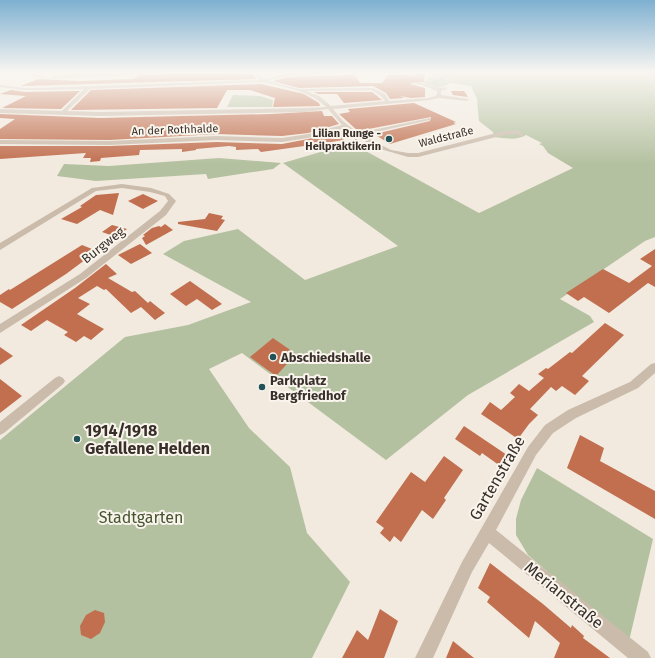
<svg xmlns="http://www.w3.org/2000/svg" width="655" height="658" font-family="'Fira Sans',sans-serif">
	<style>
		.green { fill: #b4c1a0 }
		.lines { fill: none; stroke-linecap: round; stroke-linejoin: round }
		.stream { stroke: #7faaae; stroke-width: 1.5 }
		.building { fill: #c16f4f }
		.minor { fill: #cabbab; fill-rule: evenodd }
		.poi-dot { fill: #215258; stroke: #f9f4ec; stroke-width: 1.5 }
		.labels { text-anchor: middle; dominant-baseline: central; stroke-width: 4; stroke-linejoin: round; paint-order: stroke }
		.far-street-label { font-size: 11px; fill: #382f2a; stroke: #f9f4ec }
		.far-poi-label { font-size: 11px; font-weight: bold; fill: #382f2a; stroke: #f9f4ec; text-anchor: end }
		.street-label { font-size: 13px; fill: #382f2a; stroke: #f9f4ec }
		.poi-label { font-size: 13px; font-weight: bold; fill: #382f2a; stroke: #f9f4ec; text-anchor: start }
		.near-poi-label { font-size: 16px; font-weight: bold; fill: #382f2a; stroke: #f9f4ec; text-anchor: start }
		.near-street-label { font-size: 16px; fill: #382f2a; stroke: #f9f4ec }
		.near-park-label { font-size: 16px; fill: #46552f; stroke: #f9f4ec }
	</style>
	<rect width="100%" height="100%" fill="#f2eadf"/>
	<g class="green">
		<polygon points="77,72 141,72 133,75 50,79 54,76"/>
		<path d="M428,72H655V237L645,241L560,299L590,316L594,322L468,395L386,460L242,353L209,369L249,428L290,467L307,533L350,582L312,658H0V440L125,337L188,325L251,302L163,254L184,241L238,229L305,280L398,246L283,163L351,143L479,213L573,168L548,153L543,146L539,144L542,143L526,135C517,141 504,138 494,137L493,132L479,121L477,99L471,86L451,83L439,88L423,83L432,75Z"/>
		<polygon points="233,95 260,96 273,100 272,107 227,107"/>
		<polygon points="219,158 281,163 273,169 208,179 206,174 96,181 57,176 64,164 109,166"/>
		<polygon points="537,468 653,539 629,641 528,555 516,535 516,519 521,500"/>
	</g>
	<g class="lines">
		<polyline class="stream" points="434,83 453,72"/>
	</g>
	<g class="building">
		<polygon points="251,72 256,79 21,86 38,79 80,81 134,79 141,73 149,74 152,75 157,74"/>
		<polygon points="416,72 425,72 424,82 412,83 410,84 425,88 425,97 411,98 400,96 404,98 390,99 386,93 373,86 299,88 273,81 287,77 355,75 360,83 382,83 389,74 415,76"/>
		<polygon points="261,84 304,94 319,103 320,106 273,107 275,98 250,90 227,90 217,108 71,110 91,90"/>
		<polygon points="11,90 25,92 80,91 61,109 2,108 26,96 0,94"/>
		<polygon points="451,91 464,91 468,97 453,95"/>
		<polygon points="314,92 372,92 382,100 344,103 337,94 318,94"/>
		<polygon points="414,103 456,122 453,123 456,124 390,144 374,134 366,136 430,121 431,117 358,131 339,114 350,112 348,109"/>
		<polygon points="322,111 324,116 332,116 339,124 308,133 282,136 217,134 109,140 0,139 0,129 15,119 0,118 0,114 100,118 271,114"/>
		<polygon points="345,130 358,139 356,140 350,136 343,140 326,143 261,152 258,149 236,150 236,147 229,146 196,149 196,150 182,152 182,149 140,150 139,155 101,158 100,161 90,162 91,158 83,158 86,153 0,159 0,146 109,146 217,142 282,144 308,139"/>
		<polygon points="119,193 113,215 100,210 77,224 61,219 82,207 80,206 96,195"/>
		<polygon points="143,194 158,201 143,209 128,201"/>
		<polygon points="209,213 223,216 221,219 225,220 217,231 178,224 178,222 205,219"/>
		<polygon points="165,224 173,230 146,245 142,238 145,236 143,235 152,228 159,226 161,227"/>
		<polygon points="112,225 127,229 116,237 102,232"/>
		<polygon points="140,244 152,253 131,264 118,255"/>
		<polygon points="82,245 97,251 66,274 12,309 0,302 0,295 9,289 10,290"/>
		<polygon points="655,249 655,287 648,283 609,313 584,297 578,301 566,293 603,269 629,283 652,266 640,259"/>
		<polygon points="106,264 117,274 108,278 132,292 135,291 148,303 150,301 165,313 155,320 141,307 131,313 106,289 104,290 97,286 78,298 90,304 77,314 104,329 91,340 84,336 76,342 64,335 68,332 47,320 31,331 21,325 75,288"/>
		<polygon points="190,281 214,298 222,304 212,310 197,299 186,306 170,294"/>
		<polygon points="605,323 624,335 582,376 589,381 575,395 562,386 556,391 551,387 530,409 538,415 529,424 518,439 481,414 490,402 501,410 515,397 510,393 519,384 529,391 544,378 538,374 546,368 548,369 570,352 572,353"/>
		<polygon points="273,338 296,354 276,376 250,357"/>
		<polygon points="0,347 13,356 0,365"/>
		<polygon points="0,379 22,396 0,413"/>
		<polygon points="464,426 510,457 503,468 482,453 480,456 455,439"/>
		<polygon points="580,435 604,448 600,461 655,491 655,519 567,468"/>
		<polygon points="444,456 463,470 444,498 446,500 433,519 422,510 401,542 394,536 390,542 380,533 384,528 376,522 411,472 425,482"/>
		<polygon points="490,563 543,604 571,628 572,625 584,636 583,638 610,658 554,658 560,643 535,621 529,638 487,602 490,597 478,588"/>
		<polygon points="380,609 398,621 384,658 342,658 357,630 368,640"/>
		<polygon points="95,610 104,613 105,622 100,633 91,639 81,635 80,626 86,615"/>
		<polygon points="453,641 474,658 446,658"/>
	</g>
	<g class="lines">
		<g class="minor">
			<polygon points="15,72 25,72 44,77 42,78"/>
			<polygon points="150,72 158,72 152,74"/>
			<path d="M254,72H258L263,79L285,74L287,72H367L287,76L267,81L299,89L373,88L385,94L389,101L429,98L437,95V91L422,85L412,84L422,83L439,88L447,87V89L441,91V95L469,99L467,101L439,98L430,100L333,109L343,121L358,133L430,118V120L362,135L391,150L408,153H418L504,131L518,130L524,135L521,137L517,134L504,135L418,157H408L377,148L359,138L345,128L308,138L282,142L217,140L109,145L0,144V140L109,141L217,136L282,138L308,134L342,125L328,109L305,112L100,116L0,113V109L62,111L84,89L25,90L0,87V85L25,88H42L259,80ZM261,82C282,86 311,91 326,107L305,108L100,112L67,111L90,89ZM372,90L381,96L385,101L331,106L319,96L306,91Z"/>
			<polygon points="122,184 151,188 169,194 176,201 166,215 86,278 0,333 0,324 80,274 160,211 168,201 165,196 150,192 122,188 96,191 0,250 0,243 92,188"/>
			<polygon points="655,363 655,373 638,388 576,418 553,433 536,455 496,530 648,652 651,658 628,658 489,543 472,572 433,658 415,658 462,562 528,447 545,425 568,410 630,382 651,364"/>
			<polygon points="59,376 63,378 65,381 63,384 4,433 0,435 0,422 55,378"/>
		</g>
	</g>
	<linearGradient id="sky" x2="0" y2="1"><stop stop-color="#7eb0d1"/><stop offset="0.44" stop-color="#f9f6f1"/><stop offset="1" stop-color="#f9f6f1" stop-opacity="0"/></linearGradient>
	<rect width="655" height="164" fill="url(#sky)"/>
	<g class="poi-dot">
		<circle cx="389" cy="139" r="4"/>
		<circle cx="273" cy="357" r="4"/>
		<circle cx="262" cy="387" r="4"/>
		<circle cx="77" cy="439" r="4"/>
	</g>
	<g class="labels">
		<g class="far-street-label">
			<text transform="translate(175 130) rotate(-2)">An der Rothhalde</text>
			<text transform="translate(446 137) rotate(-14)">Waldstraße</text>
		</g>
		<g class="far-poi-label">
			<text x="381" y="133">Lilian Runge -<tspan x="381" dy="13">Heilpraktikerin</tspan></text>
		</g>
		<g class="street-label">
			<text transform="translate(103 245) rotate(-38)">Burgweg</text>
		</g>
		<g class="poi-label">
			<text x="281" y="357">Abschiedshalle</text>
			<text x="270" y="380">Parkplatz<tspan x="270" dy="15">Bergfriedhof</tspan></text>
		</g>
		<g class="near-poi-label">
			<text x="85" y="430">1914/1918<tspan x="85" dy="18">Gefallene Helden</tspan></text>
		</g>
		<g class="near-street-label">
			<text transform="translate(497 478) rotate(-60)">Gartenstraße</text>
			<text transform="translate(564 595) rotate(39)">Merianstraße</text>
		</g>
		<g class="near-park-label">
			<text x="141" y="517">Stadtgarten</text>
		</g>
	</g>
</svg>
